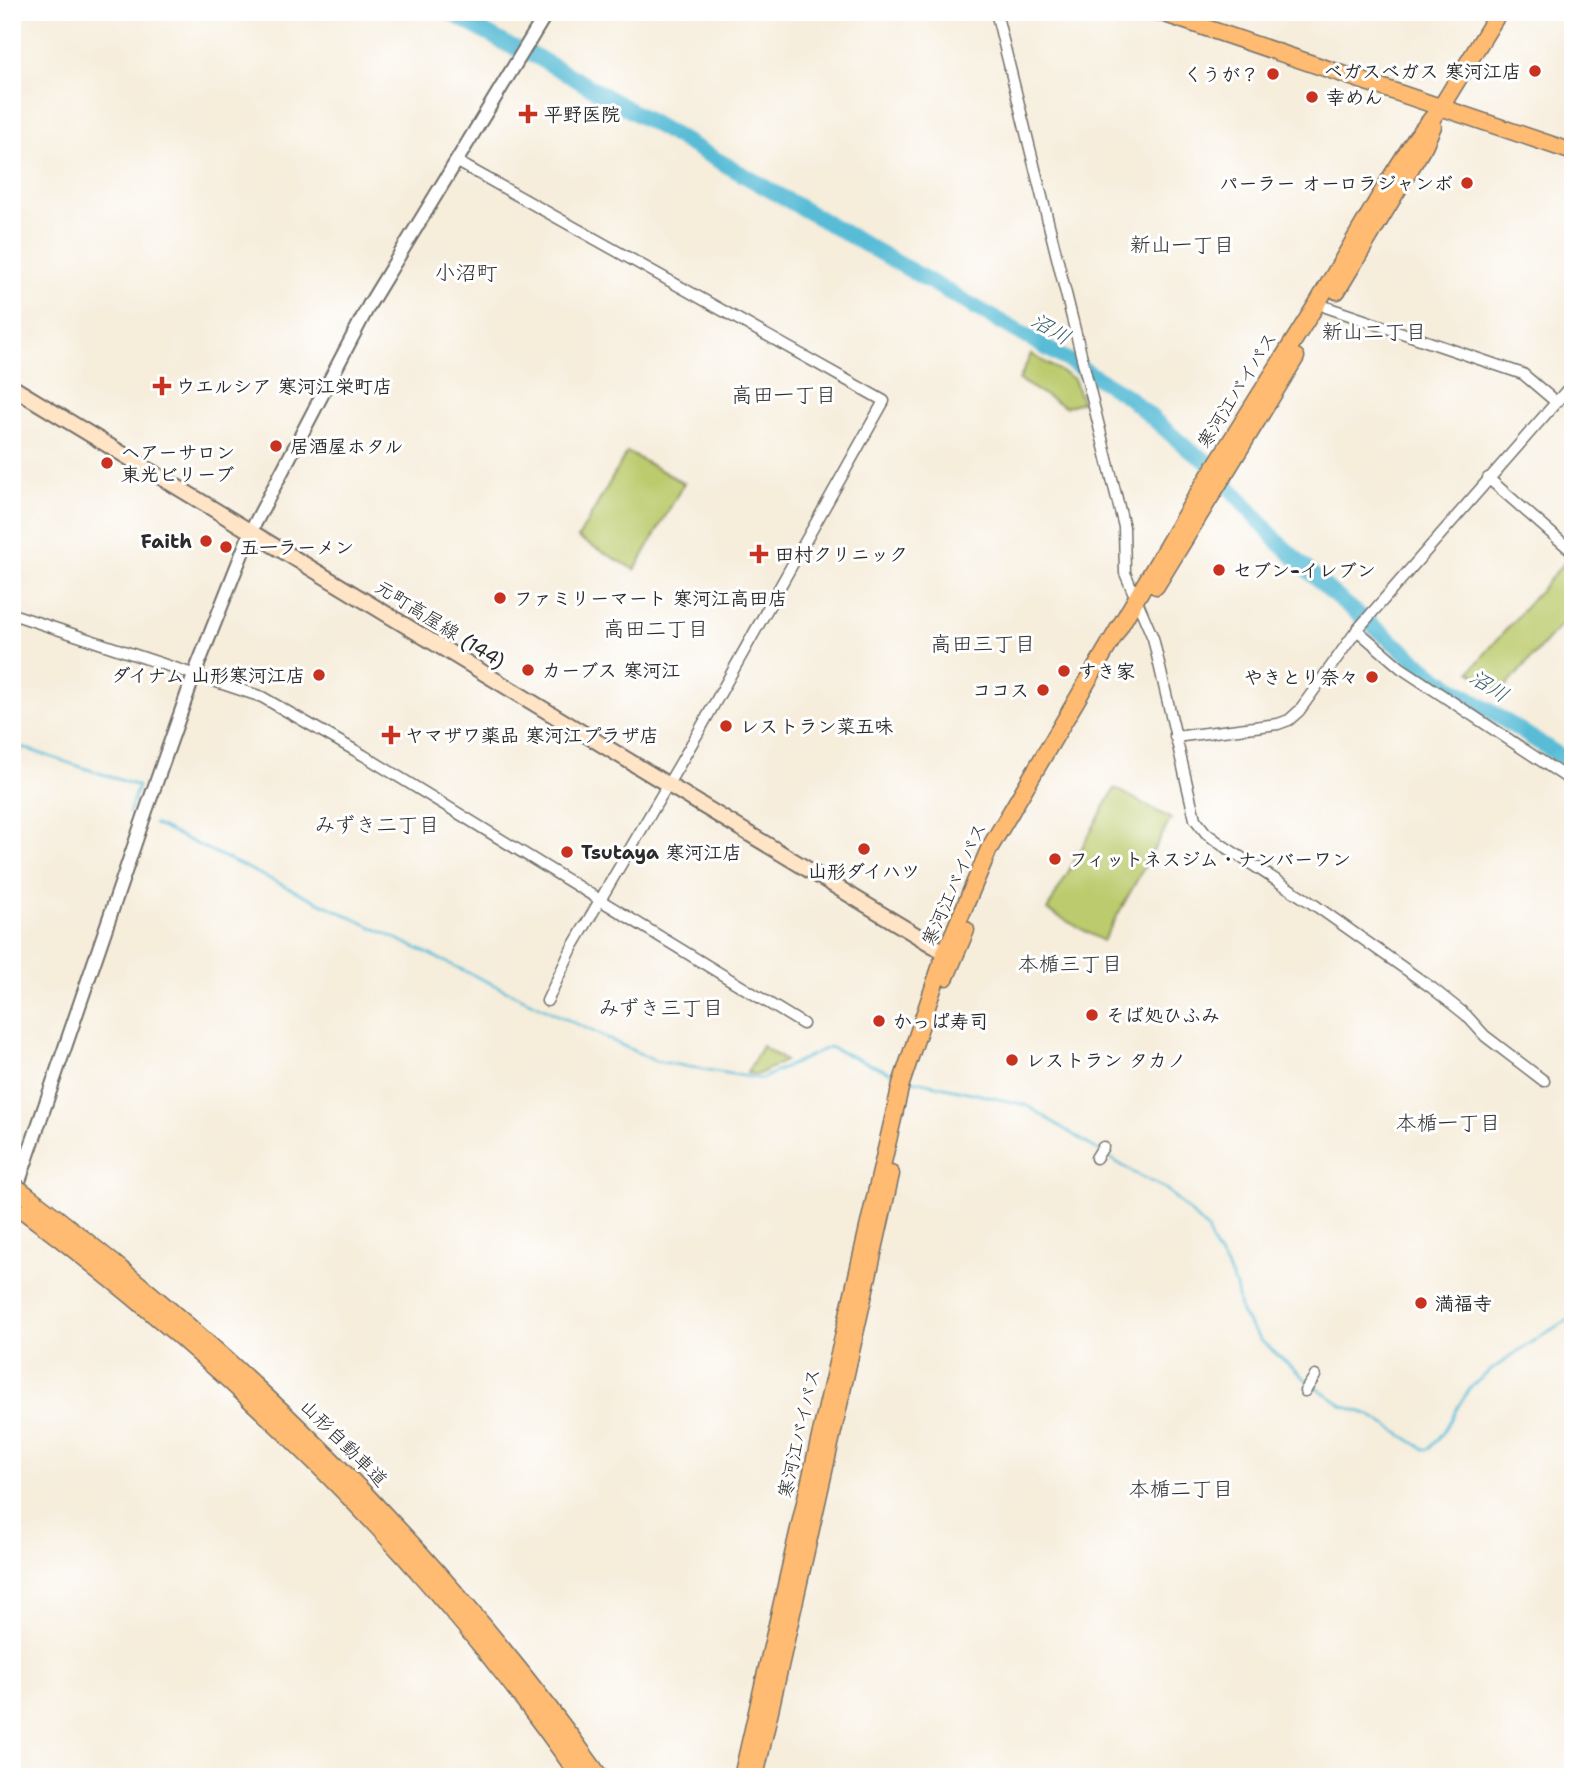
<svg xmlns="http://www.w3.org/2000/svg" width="1585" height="1789" font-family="'Shantell Sans','Klee One',sans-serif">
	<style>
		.green { fill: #bccb6d; stroke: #747b4c; stroke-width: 2 }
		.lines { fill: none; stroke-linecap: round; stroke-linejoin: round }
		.stream { stroke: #58bcd6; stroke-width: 2.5 }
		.river { stroke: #58bcd6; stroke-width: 16 }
		.minor-casing { stroke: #726f69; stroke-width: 13 }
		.tertiary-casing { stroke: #726f69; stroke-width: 16 }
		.secondary-casing { stroke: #726f69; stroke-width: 18 }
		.primary-casing { stroke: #726f69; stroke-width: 19 }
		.trunk-casing { stroke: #726f69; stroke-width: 19 }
		.motorway-casing { stroke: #726f69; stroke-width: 21 }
		.minor { stroke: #fff; stroke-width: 10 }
		.tertiary { stroke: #fff; stroke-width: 12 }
		.secondary { stroke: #ffe4c6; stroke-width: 14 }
		.primary { stroke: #febb71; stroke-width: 16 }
		.trunk { stroke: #febb71; stroke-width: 16 }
		.motorway { stroke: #febb71; stroke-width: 18 }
		.motorway-bridge-casing { stroke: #726f69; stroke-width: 21; stroke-linecap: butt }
		.motorway-bridge { stroke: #febb71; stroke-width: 18 }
		.poi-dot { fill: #c8321e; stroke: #fff; stroke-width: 2.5 }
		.labels { text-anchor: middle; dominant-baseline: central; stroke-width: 6; stroke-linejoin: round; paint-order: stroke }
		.poi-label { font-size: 19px; font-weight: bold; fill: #2b2b2b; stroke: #fff; text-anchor: start }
		.street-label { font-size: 19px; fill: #2b2b2b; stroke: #fff }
		.neighbourhood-label { font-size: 21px; fill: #2b2b2b; stroke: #fff }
		.water-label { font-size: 21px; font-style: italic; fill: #3b5e67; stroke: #fff }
	</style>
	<rect width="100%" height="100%" fill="#fff"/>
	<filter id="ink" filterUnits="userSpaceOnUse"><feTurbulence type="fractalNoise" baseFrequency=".0143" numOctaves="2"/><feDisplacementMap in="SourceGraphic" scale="14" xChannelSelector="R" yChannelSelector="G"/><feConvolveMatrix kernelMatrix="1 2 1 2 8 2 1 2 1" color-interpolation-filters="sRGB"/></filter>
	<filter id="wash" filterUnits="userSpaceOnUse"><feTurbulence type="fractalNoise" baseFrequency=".00686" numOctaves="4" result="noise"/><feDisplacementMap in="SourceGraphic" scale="28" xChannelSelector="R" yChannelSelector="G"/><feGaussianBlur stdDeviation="1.57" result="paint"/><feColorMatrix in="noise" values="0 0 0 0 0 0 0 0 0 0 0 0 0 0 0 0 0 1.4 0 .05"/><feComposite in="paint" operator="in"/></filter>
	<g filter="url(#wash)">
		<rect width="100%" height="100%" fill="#f6eddb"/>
		<g class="green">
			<polygon points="1031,354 1074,379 1082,402 1065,407 1019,380"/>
			<polygon points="627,452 684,483 635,570 578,538"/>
			<polygon points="1570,556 1573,558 1573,611 1503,690 1496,691 1470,671"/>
			<polygon points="1115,788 1171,819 1103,941 1047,910"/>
			<polygon points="762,1046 785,1061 757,1075 747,1073"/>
		</g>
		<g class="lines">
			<g class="stream">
				<polyline points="12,744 138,786 129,813"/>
				<polyline points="154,824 655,1061 761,1079 829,1047 899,1076"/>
				<polyline points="908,1079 1026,1105 1134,1173 1166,1189 1206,1228 1215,1249 1226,1265 1236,1287 1241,1313 1260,1340 1308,1381"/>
				<path d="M1313,1385L1343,1406L1370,1415L1424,1449H1429C1449,1431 1453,1410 1469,1390C1481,1374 1554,1326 1573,1318"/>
			</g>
			<polyline class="river" points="449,12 508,45 537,57 1071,362 1127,396 1189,450 1205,460 1277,541 1332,593 1436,677 1573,764"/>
		</g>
	</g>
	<g filter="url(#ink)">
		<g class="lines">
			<g class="minor-casing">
				<g id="minor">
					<polyline points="996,12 1124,527 1125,573 1153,638 1195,819 1206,833 1222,845 1316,906 1432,988 1466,1015 1485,1036 1544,1081"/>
					<polyline points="456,161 884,401 698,733 572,948 547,1001"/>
					<polyline points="1326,307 1523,374 1556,402"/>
					<polyline points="1488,478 1573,552"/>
					<polyline points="12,614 262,697 363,755 803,1024"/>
					<polyline points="1357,630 1401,668 1573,782"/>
					<polyline points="1175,737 1278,724 1289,720 1299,711 1357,630 1573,383"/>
					<polyline points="1096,1158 1103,1147"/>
					<polyline points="1305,1391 1315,1376"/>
				</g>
			</g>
			<g class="tertiary-casing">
				<polyline id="tertiary" points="14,1196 146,811 194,675 251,531 369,305 547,12"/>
			</g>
			<g class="secondary-casing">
				<polyline id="secondary" points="12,387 954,958"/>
			</g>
			<g class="primary-casing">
				<polyline id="primary" points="1159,12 1573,152"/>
			</g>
			<g class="trunk-casing">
				<g id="trunk">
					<polyline points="1337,291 1424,146 1433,126"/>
					<polyline points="1156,586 1296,357"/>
					<polyline points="946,977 966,930"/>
					<polyline points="742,1777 901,1084 945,953 989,849 1200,490 1318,302 1391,177 1416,138 1441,107 1499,12"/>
					<polyline points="755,1777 891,1174"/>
				</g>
			</g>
			<g class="motorway-casing">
				<g id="motorway">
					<path d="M28,1197C247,1363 439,1552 599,1777"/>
					<path d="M12,1201C230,1363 426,1554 581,1777"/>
				</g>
			</g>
			<use href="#minor" class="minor"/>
			<use href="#tertiary" class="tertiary"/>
			<use href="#secondary" class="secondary"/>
			<use href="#primary" class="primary"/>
			<use href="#trunk" class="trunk"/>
			<use href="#motorway" class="motorway"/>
			<g class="motorway-bridge-casing">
				<polyline id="motorway-bridge" points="12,1185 28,1197"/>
			</g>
			<use href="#motorway-bridge" class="motorway-bridge"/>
		</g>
	</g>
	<g class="poi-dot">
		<circle cx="1535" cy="71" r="7"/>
		<circle cx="1273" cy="74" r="7"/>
		<circle cx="1312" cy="97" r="7"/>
		<path d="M524.5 103.5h7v7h7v7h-7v7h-7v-7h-7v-7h7z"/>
		<circle cx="1467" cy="183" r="7"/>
		<path d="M158.5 375.5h7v7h7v7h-7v7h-7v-7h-7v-7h7z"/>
		<circle cx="276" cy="446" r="7"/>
		<circle cx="107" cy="463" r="7"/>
		<circle cx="206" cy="541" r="7"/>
		<circle cx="226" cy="547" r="7"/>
		<path d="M755.5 543.5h7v7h7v7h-7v7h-7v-7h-7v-7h7z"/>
		<circle cx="1219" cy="570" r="7"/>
		<circle cx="500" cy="598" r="7"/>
		<circle cx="528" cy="670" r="7"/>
		<circle cx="1064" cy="671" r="7"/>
		<circle cx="319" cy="675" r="7"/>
		<circle cx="1372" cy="677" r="7"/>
		<circle cx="1043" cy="690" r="7"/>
		<circle cx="726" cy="726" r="7"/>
		<path d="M387.5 724.5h7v7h7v7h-7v7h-7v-7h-7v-7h7z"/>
		<circle cx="864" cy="849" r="7"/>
		<circle cx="567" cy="852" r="7"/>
		<circle cx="1055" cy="859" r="7"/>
		<circle cx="1092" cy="1015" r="7"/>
		<circle cx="879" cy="1021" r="7"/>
		<circle cx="1012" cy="1060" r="7"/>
		<circle cx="1421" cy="1303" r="7"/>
	</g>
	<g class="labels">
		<g class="poi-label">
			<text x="1521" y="71" text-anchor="end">ベガスベガス 寒河江店</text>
			<text x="1259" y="74" text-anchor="end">くうが？</text>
			<text x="1326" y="97">幸めん</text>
			<text x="544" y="114">平野医院</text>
			<text x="1453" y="183" text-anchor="end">パーラー オーロラジャンボ</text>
			<text x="176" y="386">ウエルシア 寒河江栄町店</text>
			<text x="290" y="446">居酒屋ホタル</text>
			<text x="121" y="452">ヘアーサロン<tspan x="121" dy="22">東光ビリーブ</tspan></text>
			<text x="192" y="541" text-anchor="end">Faith</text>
			<text x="240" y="547">五一ラーメン</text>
			<text x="775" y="554">田村クリニック</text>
			<text x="1233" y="570">セブン-イレブン</text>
			<text x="514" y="598">ファミリーマート 寒河江高田店</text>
			<text x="542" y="670">カーブス 寒河江</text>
			<text x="1078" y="671">すき家</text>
			<text x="305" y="675" text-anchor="end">ダイナム 山形寒河江店</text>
			<text x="1358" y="677" text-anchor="end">やきとり奈々</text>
			<text x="1029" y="690" text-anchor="end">ココス</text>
			<text x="740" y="726">レストラン菜五味</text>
			<text x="405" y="735">ヤマザワ薬品 寒河江プラザ店</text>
			<text x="581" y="852">Tsutaya 寒河江店</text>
			<text x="1069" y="859">フィットネスジム・ナンバーワン</text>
			<text x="864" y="871" text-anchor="middle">山形ダイハツ</text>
			<text x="1106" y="1015">そば処ひふみ</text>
			<text x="893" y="1021">かっぱ寿司</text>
			<text x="1026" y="1060">レストラン タカノ</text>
			<text x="1435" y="1303">満福寺</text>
		</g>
		<g class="street-label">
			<text transform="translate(1237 390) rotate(-58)">寒河江バイパス</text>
			<text transform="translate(440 624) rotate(32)">元町高屋線 (144)</text>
			<text transform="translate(954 884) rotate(-66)">寒河江バイパス</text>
			<text transform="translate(799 1433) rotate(-77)">寒河江バイパス</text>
			<text transform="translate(344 1443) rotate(45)">山形自動車道</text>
		</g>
		<g class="neighbourhood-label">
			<text x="1182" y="245">新山一丁目</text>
			<text x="466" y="273">小沼町</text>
			<text x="1374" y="332">新山二丁目</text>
			<text x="784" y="395">高田一丁目</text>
			<text x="656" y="629">高田二丁目</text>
			<text x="983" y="644">高田三丁目</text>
			<text x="377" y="825">みずき二丁目</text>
			<text x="1070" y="964">本楯三丁目</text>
			<text x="661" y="1008">みずき三丁目</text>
			<text x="1448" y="1123">本楯一丁目</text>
			<text x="1181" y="1489">本楯二丁目</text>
		</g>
		<g class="water-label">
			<text transform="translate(1051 329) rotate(30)">沼川</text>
			<text transform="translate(1489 686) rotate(32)">沼川</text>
		</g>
	</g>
	<rect width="1585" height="1789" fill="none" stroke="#fff" stroke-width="42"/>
</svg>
